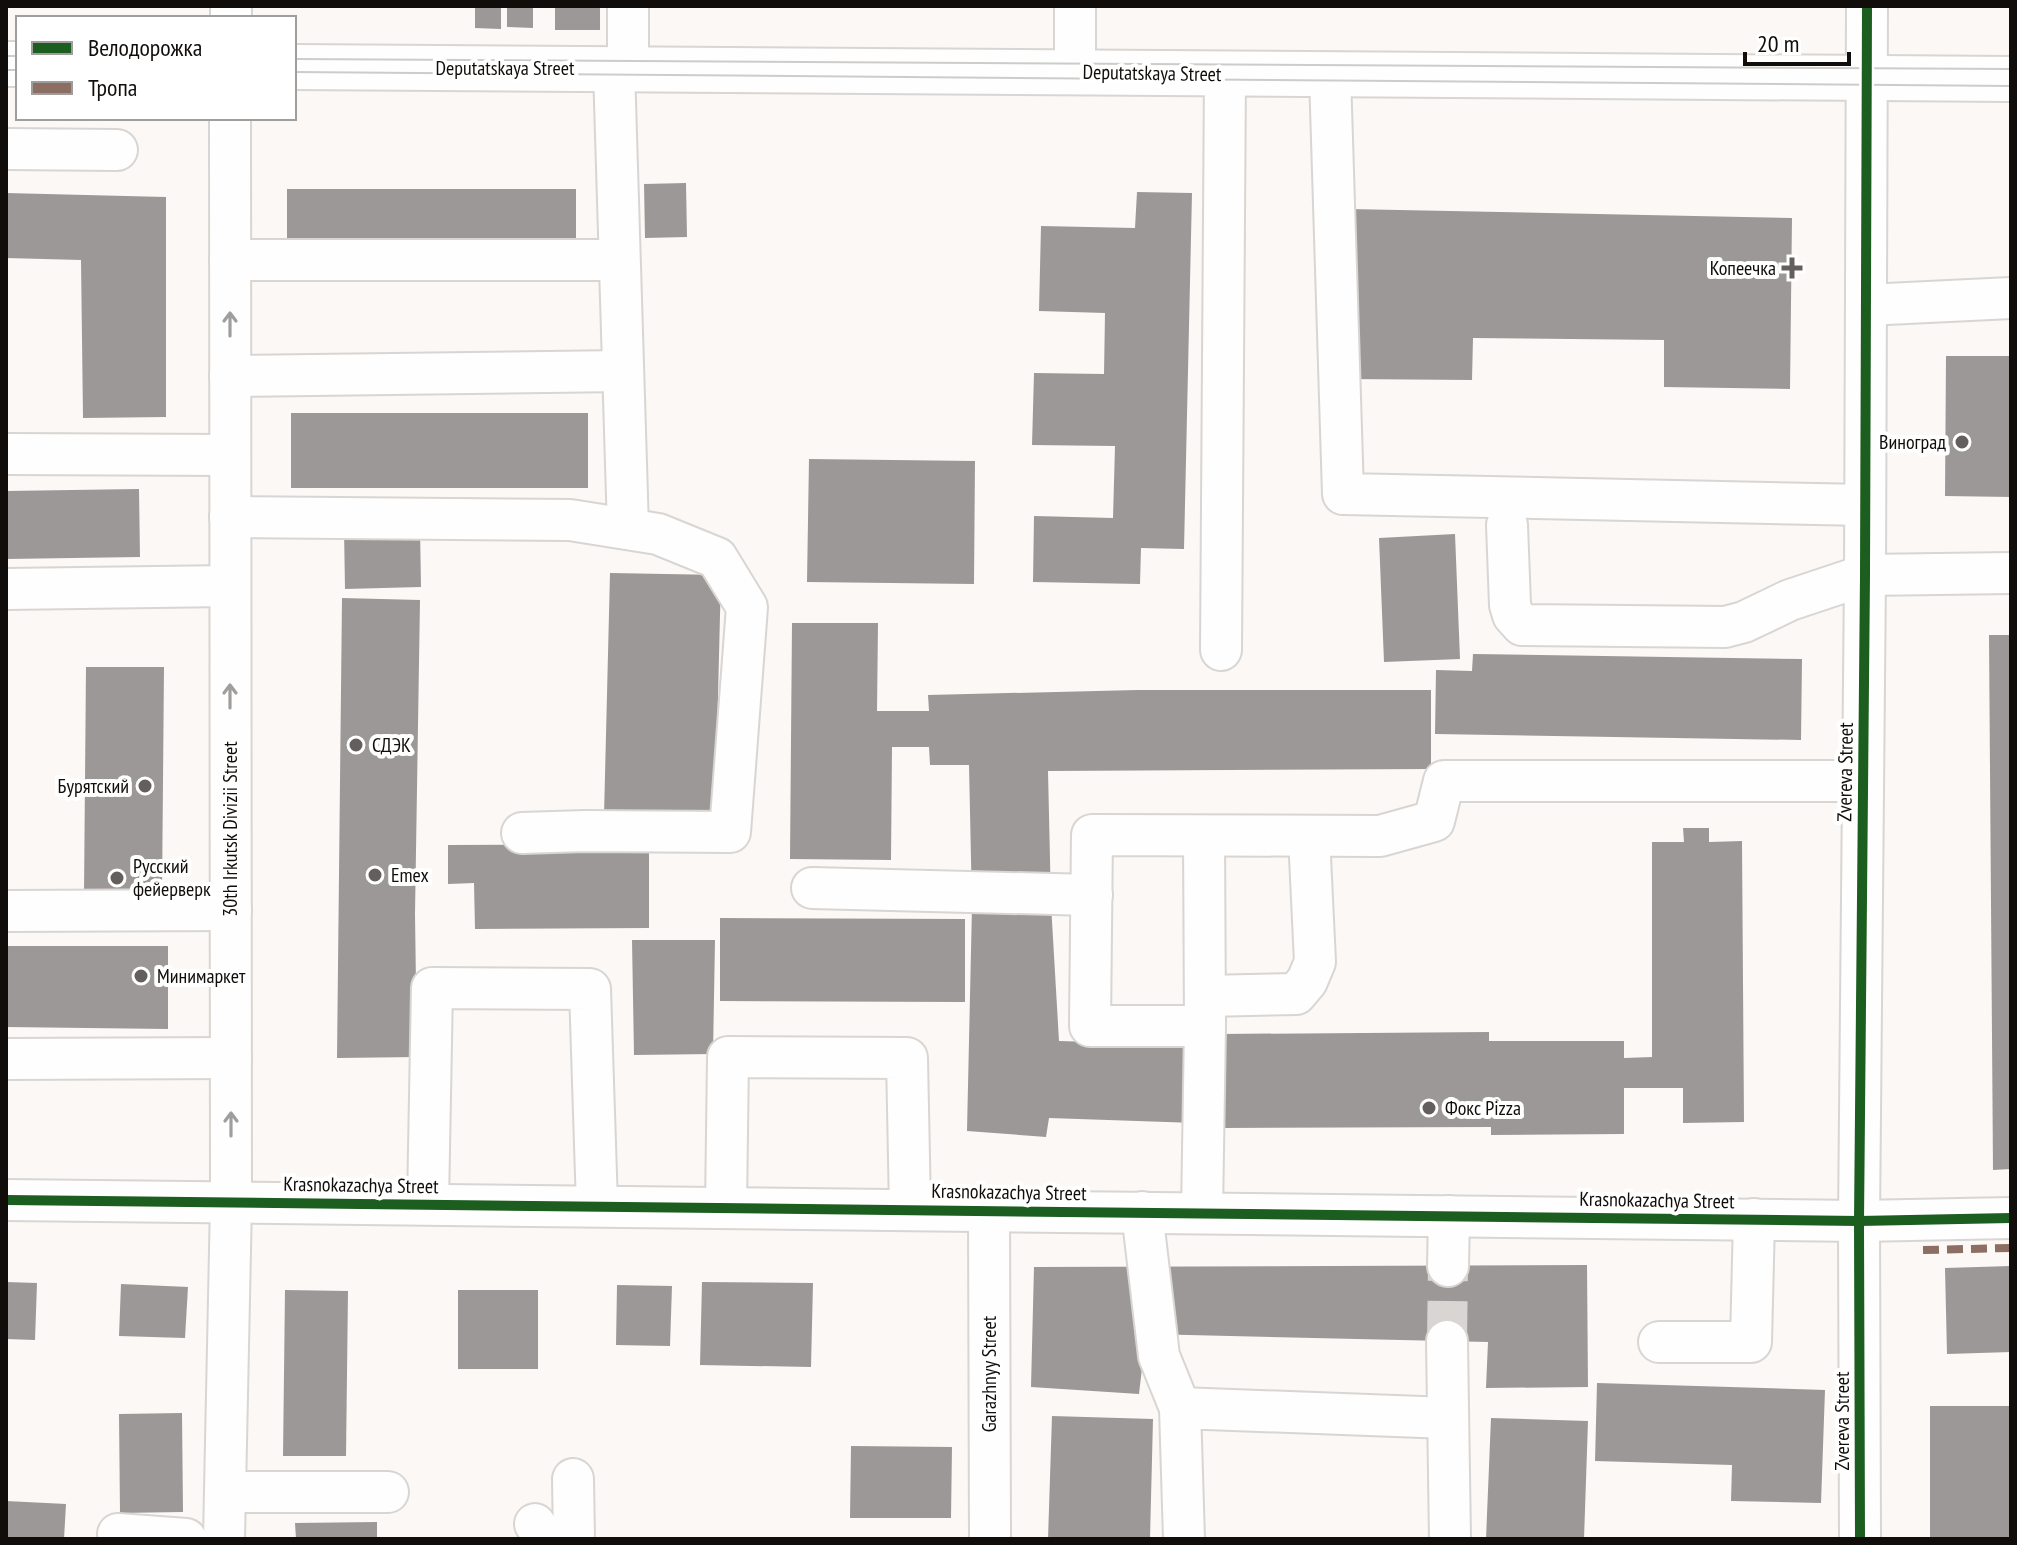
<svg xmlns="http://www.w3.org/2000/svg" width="2017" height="1545" font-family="'PT Sans Narrow',sans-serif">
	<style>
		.building { fill: #9c9898 }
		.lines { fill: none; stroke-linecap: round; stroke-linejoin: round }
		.minor-tunnel { stroke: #d8d5d2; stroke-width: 40; stroke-dasharray: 40 20; stroke-linecap: butt }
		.minor-casing { stroke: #d9d5d2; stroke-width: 44 }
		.major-casing { stroke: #d9d5d2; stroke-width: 48 }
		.minor { stroke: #fefefe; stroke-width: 40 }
		.major { stroke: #fefefe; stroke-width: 44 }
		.tram { stroke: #cdcccb; stroke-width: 2 }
		.quiet { stroke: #8d6e63; stroke-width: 8; stroke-dasharray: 16 8; stroke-linecap: butt }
		.cycleway-casing { stroke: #fff; stroke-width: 15 }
		.cycleway { stroke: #1b5e20; stroke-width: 10 }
		.oneway { stroke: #9f9e9c }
		.poi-dot { fill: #625f5c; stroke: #fff; stroke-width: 3 }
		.labels { text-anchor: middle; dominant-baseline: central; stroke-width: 8; stroke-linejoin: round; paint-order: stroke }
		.street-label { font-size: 20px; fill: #100d0a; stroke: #fff }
		.poi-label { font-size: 20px; fill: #100d0a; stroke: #fff; text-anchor: start }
	</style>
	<rect width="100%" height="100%" fill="#fbf8f5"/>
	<g class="building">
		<polygon points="475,6 501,6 501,29 475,28"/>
		<polygon points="507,6 533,6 533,28 507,27"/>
		<rect x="555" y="6" width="45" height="24"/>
		<polygon points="686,183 687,237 645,238 644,184"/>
		<rect x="287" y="189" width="289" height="64"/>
		<polygon points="1137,192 1192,193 1184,549 1141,548 1140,584 1033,582 1034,516 1113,518 1115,446 1032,445 1034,373 1104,374 1105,313 1039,311 1041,226 1135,228"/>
		<polygon points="6,193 166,197 166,417 83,418 81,260 6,258"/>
		<polygon points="1348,209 1792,218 1790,389 1664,387 1664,340 1473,338 1472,380 1346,379"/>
		<polygon points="1946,356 2011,356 2011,497 1945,496"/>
		<rect x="291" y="413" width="297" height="75"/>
		<polygon points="809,459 975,461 974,584 807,582"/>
		<polygon points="139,489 140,557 6,559 6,491"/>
		<polygon points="420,528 421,587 345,589 344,529"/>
		<polygon points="1455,534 1460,659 1384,662 1379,538"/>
		<polygon points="610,573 721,575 715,818 604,816"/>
		<polygon points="342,598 420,600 415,914 417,1057 337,1058"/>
		<polygon points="792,623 878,623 877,711 929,711 928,695 1137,690 1431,690 1431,769 1048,771 1051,904 1059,1041 1197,1045 1196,1123 1049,1118 1046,1137 967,1131 972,906 969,765 930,765 929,747 892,747 891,860 790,859"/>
		<polygon points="1989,635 2011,635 2011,1169 1993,1170"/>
		<polygon points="1473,654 1802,659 1801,740 1435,734 1436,670 1472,671"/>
		<polygon points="86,667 164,667 162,895 84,894"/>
		<polygon points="1683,828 1709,828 1709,842 1742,841 1744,1122 1683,1123 1683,1088 1624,1088 1624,1134 1491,1135 1491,1127 1221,1128 1220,1034 1489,1032 1489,1041 1624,1041 1624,1058 1652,1057 1652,842 1684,842"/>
		<polygon points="649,844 649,928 475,929 474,883 448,884 448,845"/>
		<polygon points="720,918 965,919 965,1002 720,1001"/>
		<polygon points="632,940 715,940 713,1054 634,1055"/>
		<polygon points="6,946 168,946 168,1029 6,1027"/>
		<polygon points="1587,1265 1588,1387 1486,1388 1488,1342 1146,1334 1139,1394 1031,1387 1034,1267"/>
		<polygon points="2011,1266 2011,1352 1947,1354 1945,1268"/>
		<polygon points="6,1282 37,1283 35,1340 6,1339"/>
		<polygon points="702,1282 813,1283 811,1367 700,1365"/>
		<polygon points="121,1284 188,1287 185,1338 119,1336"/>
		<polygon points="617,1285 672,1286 670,1346 616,1345"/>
		<polygon points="285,1290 348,1291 346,1456 283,1456"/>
		<rect x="458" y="1290" width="80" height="79"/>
		<polygon points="1597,1383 1825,1390 1821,1503 1731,1501 1732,1465 1595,1461"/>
		<rect x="1930" y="1406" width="81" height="133"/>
		<polygon points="182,1413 183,1512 120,1513 119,1414"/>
		<polygon points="1052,1416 1153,1419 1150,1539 1048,1539"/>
		<polygon points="1491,1418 1588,1421 1584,1539 1486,1539"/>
		<polygon points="851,1446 952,1447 951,1518 850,1518"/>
		<polygon points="6,1501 66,1504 64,1539 6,1539"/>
		<polygon points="377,1522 377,1539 296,1539 295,1523"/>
	</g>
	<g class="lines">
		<polyline class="minor-tunnel" points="1447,1341 1448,1266"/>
		<g class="minor-casing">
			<g id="minor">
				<polyline points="1075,6 1075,73"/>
				<polyline points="231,18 231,6"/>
				<polyline points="614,69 628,529"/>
				<polyline points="628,69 628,6"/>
				<polyline points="1330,75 1343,494 1865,505"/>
				<polyline points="6,149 117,150"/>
				<polyline points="230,260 619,260"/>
				<polyline points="1866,305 2011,298"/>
				<polyline points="230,376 623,371"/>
				<polyline points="6,454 230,455"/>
				<polyline points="230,517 570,520 658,534 717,558 747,607 730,832 585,831 522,833"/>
				<polyline points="1507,525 1510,605 1513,615 1522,625 1725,627 1744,622 1790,600 1865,575 2011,573"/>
				<polyline points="6,589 230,586"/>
				<polyline points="1221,650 1225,74"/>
				<polyline points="1204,836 1205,1022"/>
				<polyline points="812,888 1092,895"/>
				<polyline points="6,911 231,910"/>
				<polyline points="1205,996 1296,994 1307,981 1315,962 1309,836"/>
				<polyline points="6,1059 231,1058"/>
				<polyline points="6,1200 1859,1221 2011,1218"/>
				<polyline points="428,1204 432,988 590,989 597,1206"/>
				<polyline points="726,1207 728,1057 907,1058 910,1209"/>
				<polyline points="989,1210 990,1539"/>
				<polyline points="1142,1212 1159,1356 1180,1408"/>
				<polyline points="1202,1213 1205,1026 1090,1026 1092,835 1380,836 1434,821 1444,781 1863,781"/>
				<polyline points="1448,1266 1449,1216"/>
				<polyline points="1447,1341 1450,1539"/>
				<polyline points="1659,1342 1751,1342 1754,1219"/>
				<polyline points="573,1479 574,1539"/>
				<polyline points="225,1492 388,1492"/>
				<polyline points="535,1524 545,1539"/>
				<polyline points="118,1534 186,1539"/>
				<polyline points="224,1539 231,1202 230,118"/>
				<polyline points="1184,1539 1180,1408 1448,1418"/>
				<polyline points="1860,1539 1859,1221 1865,575 1867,6"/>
			</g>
		</g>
		<g class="major-casing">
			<g id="major">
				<polyline points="6,64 18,64"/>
				<polyline points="294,67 2011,79"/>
			</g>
		</g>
		<use href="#minor" class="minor"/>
		<use href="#major" class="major"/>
		<g class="tram">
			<polyline points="6,56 18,56"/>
			<polyline points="294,59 2011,69"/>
			<polyline points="6,70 18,70"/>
			<polyline points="294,72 2011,86"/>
		</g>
		<polyline class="quiet" points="1923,1250 2011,1248"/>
		<g class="cycleway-casing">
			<g id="cycleway">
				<polyline points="6,1200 1859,1221 2011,1218"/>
				<polyline points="1860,1539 1859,1221 1865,575 1867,6"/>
			</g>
		</g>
		<use href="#cycleway" class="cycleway"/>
	</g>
	<defs><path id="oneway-shaft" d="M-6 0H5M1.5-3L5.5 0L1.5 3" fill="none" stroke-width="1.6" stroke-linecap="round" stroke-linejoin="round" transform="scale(2)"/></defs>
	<g class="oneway">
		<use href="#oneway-shaft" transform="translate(230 324) rotate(-90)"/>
		<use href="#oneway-shaft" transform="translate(230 696) rotate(-90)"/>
		<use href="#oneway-shaft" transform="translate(231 1124) rotate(-90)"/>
	</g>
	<g class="poi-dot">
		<path d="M1788 256h8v8h8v8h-8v8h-8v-8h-8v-8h8z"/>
		<circle cx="1962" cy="442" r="8"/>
		<circle cx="356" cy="745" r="8"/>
		<circle cx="145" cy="786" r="8"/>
		<circle cx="375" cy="875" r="8"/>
		<circle cx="117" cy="878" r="8"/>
		<circle cx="141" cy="976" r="8"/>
		<circle cx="1429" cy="1108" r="8"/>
	</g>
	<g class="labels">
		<g class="street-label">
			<text x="505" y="68">Deputatskaya Street</text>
			<text transform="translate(1152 73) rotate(1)">Deputatskaya Street</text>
			<text transform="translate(1845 772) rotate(-89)">Zvereva Street</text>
			<text transform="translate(230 829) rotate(-90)">30th Irkutsk Divizii Street</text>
			<text transform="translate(361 1185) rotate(1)">Krasnokazachya Street</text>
			<text transform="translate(1009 1192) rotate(1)">Krasnokazachya Street</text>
			<text transform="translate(1657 1200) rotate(1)">Krasnokazachya Street</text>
			<text transform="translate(989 1374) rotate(-90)">Garazhnyy Street</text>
			<text transform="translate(1842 1421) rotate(-90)">Zvereva Street</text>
		</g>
		<g class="poi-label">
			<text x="1776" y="268" text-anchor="end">Копеечка</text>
			<text x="1946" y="442" text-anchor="end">Виноград</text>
			<text x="372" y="745">СДЭК</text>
			<text x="129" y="786" text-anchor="end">Бурятский</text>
			<text x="133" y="866">Русский<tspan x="133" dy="23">фейерверк</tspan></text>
			<text x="391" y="875">Emex</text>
			<text x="157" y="976">Минимаркет</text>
			<text x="1445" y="1108">Фокс Pizza</text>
		</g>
	</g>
	<rect width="2017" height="1545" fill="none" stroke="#100d0a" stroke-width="16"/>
	<rect x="16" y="16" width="280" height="104" fill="#ffffff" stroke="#9f9e9d" stroke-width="2"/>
	<rect x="32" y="42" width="40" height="12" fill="#1b5e20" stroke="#9f9e9d" stroke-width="2"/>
	<text x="88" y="56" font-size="24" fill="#100d0a">Велодорожка</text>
	<rect x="32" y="82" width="40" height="12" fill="#8d6e63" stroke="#9f9e9d" stroke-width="2"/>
	<text x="88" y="96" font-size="24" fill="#100d0a">Тропа</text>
	<path d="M1745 52v12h104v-12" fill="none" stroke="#100d0a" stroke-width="4"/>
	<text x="1757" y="52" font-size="24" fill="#100d0a" stroke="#ffffff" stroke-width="6" paint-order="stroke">20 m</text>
</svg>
